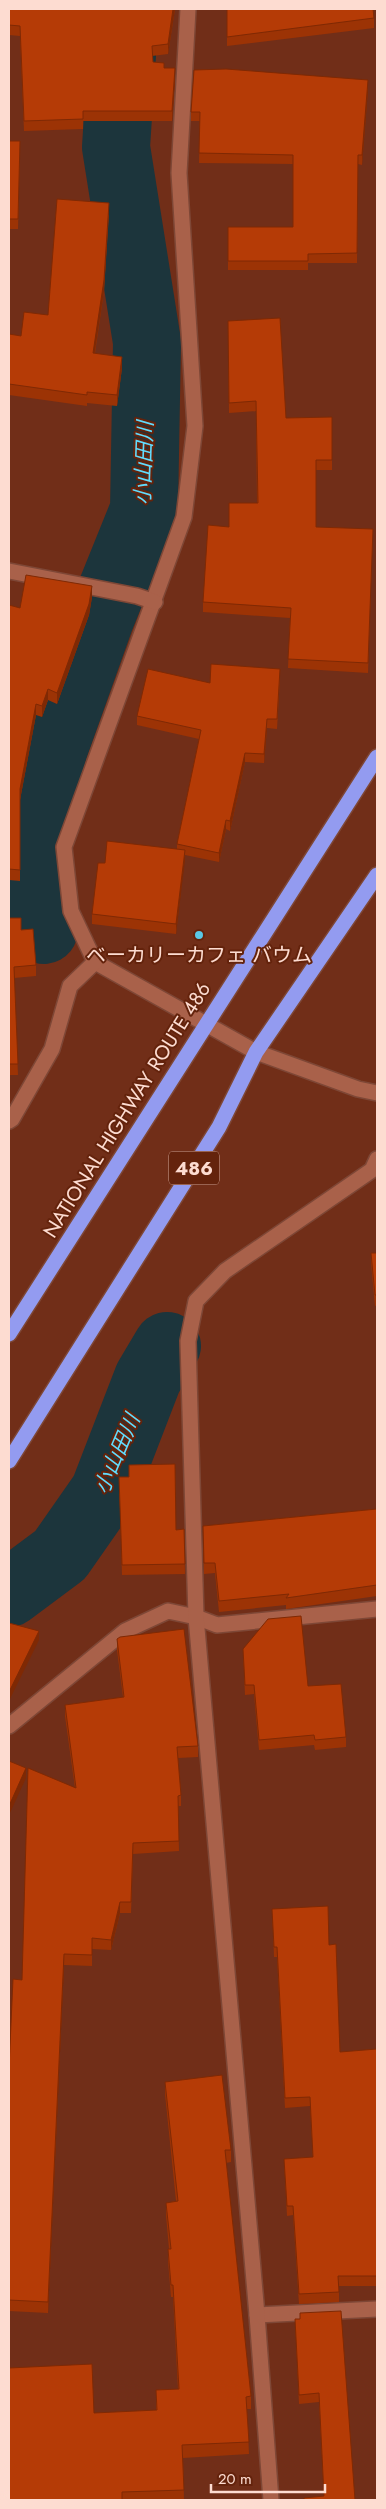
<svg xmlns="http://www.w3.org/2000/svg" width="386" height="2509" font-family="Jost,'Noto Sans JP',sans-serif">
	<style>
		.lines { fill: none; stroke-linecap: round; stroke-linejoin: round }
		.river { stroke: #1c353c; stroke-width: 68 }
		.street-casing { stroke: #7e4736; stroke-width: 18 }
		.highway-casing { stroke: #7e4736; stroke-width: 18 }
		.street { stroke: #a9614a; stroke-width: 15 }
		.highway { stroke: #939bf0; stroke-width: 15 }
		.wall { fill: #9c3305 }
		.shaded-wall { fill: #7f2904 }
		.building { fill: #b53b06; stroke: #7f2904 }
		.poi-dot { fill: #5ac8e6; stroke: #64230c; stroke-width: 2 }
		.labels { text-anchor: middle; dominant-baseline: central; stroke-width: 4; stroke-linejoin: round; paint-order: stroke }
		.shield { fill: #64230c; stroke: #cfa496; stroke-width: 1 }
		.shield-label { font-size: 19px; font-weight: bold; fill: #fddcd1 }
		.poi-label { font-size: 20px; fill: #fddcd1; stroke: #64230c }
		.street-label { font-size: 20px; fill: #fddcd1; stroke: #64230c }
		.water-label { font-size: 21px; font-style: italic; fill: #61dcfd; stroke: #64230c }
	</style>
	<rect width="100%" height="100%" fill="#712e18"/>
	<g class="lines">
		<g class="river">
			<polyline points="44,930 33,829 54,748 100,619 144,510 147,342 116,147 125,9"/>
			<polyline points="9,1593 60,1555 104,1492 148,1378 167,1346"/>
		</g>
		<g class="street-casing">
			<g id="street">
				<polyline points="188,9 179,173 195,426 184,517 64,847 71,911 95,962 256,1052 358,1089 377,1093"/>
				<polyline points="9,571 137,596 155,602"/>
				<polyline points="9,1121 12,1119 52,1049 70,986 95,962"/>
				<polyline points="9,1726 125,1631 168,1611 196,1617 217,1625 377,1609"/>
				<polyline points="257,2315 377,2309"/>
				<polyline points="271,2500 257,2315 196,1617 188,1341 196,1301 225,1271 372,1170 377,1159"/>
			</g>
		</g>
		<g class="highway-casing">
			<g id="highway">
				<polyline points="9,1334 377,757"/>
				<polyline points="9,1461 219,1127 256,1052 377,875"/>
			</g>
		</g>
		<use href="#street" class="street"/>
		<use href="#highway" class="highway"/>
	</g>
	<g class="wall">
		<polygon points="9,9 175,9 168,54 152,56 153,62 164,68 175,78 172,121 83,121 83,129 24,131 20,36 9,35"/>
		<polygon points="227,9 374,18 374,28 227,46"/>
		<polygon points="368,89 362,165 358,164 357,263 308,263 308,270 228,270 228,227 293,227 293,164 199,163 200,121 191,121 191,112"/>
		<polygon points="9,141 20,151 18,229 9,229"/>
		<polygon points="109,214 104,291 95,353 122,368 117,406 87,403 87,406 9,395 9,334 21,336 48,315"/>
		<polygon points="228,321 286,418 332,417 332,470 316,470 316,527 373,529 368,673 288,668 290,618 203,612 203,602 229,527 257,503 256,411 229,413"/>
		<polygon points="92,597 89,615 57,704 48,700 42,717 36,715 20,800 20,881 9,880 9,605 20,608"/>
		<polygon points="280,678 277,729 267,728 264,763 245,762 230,831 226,829 219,862 185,855 176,934 92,924 92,914 105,863 177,849 177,844 199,739 137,725 137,716 210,683"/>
		<polygon points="9,918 21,930 36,965 36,976 14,978 18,1075 9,1075"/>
		<polygon points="371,1253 377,1253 377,1305 375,1306 371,1263"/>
		<polygon points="119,1477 176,1530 184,1529 185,1574 122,1575"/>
		<polygon points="377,1509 377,1596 286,1609 286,1605 219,1612 215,1573 204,1574 203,1526"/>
		<polygon points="117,1639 198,1746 198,1757 178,1758 181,1795 181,1806 178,1806 179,1851 133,1854 131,1913 120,1913 111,1950 92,1949 92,1966 64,1965 48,2313 9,2311 9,2068 22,1980 75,1788 65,1716 65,1705 123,1697 117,1650"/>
		<polygon points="243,1649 308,1686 346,1737 346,1747 315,1750 314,1745 259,1750 254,1694 245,1695"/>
		<polygon points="272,1909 329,1945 340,2052 377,2049 377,2286 339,2286 339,2302 299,2304 293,2215 287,2216 284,2159 313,2157 310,2106 285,2108 277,1957 274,1957"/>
		<polygon points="165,2082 231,2150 231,2162 226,2163 251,2396 251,2409 247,2409 249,2454 183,2458 184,2500 9,2500 94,2413 156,2410 156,2390 178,2389 173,2297 171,2297 168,2261 168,2249 169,2249 166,2215 166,2203 176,2201 165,2094"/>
		<polygon points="295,2319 355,2500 324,2496 319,2402 299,2404"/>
	</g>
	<g class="shaded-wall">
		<polygon points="173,9 175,9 168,54 168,44"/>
		<polygon points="175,68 175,78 172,121 172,111"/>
		<polygon points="368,80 368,89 362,165 362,155"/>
		<polygon points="109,203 104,291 93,364 93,353"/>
		<polygon points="122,357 122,368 117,406 117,395"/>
		<polygon points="92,586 92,597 89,615 57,704 57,693"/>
		<polygon points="48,689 48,700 42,717 42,706"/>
		<polygon points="36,704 36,715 20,800 20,789"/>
		<polygon points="267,719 267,728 264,763 264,754"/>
		<polygon points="245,753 245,762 230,831 230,821"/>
		<polygon points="226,820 226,829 219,862 219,853"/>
		<polygon points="185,850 185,860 176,934 176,924"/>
		<polygon points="39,1631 39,1640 9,1701 9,1692"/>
		<polygon points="26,1768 26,1778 9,1815 9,1806"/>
		<polygon points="120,1902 120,1913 111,1950 111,1940"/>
		<polygon points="64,1954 64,1965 48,2313 48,2302"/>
	</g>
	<g class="building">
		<polygon points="9,9 173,9 168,44 152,46 153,62 164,63 164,68 175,68 172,111 83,111 83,119 24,121 20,26 9,25"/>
		<polygon points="227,9 373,9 374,18 227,37"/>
		<polygon points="226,69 368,80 362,155 358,155 357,253 308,254 308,261 228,261 228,227 293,227 293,155 199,153 200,112 191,112 194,70"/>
		<polygon points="9,141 20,141 18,219 9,219"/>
		<polygon points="57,199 109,203 104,280 93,353 122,357 117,395 87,392 87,395 9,384 9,334 21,336 24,312 48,315"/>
		<polygon points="280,318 286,418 332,417 332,460 316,460 316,527 373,529 368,663 288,659 291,608 203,602 208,525 229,527 229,503 258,503 256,401 229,403 228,321"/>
		<polygon points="26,575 92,586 89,604 57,693 48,689 42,706 36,704 20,789 20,870 9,869 9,605 20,608"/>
		<polygon points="211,664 280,669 277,719 267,719 264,754 245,753 230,821 226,820 219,853 177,844 201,730 137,716 148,669 210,683"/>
		<polygon points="107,841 185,850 176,924 92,914 98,863 105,863"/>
		<polygon points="9,918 21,918 21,930 33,929 36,965 14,967 18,1064 9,1064"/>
		<polygon points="371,1253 377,1253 377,1295 375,1295"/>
		<polygon points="175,1464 176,1530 184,1529 185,1564 122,1565 119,1477 129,1477 129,1465"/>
		<polygon points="377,1509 377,1585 286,1598 289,1594 219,1601 215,1563 204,1563 203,1526"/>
		<polygon points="301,1616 308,1686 341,1684 346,1737 315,1740 314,1735 259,1740 254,1685 245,1685 243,1649 268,1619"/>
		<polygon points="9,1623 39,1631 9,1692"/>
		<polygon points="184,1629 198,1746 177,1747 181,1795 178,1796 179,1841 133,1843 131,1902 120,1902 111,1940 92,1938 92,1955 64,1954 48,2302 9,2300 9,2068 13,1979 22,1980 28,1768 76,1788 65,1705 124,1697 117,1639 120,1637"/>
		<polygon points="9,1761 26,1768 9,1806"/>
		<polygon points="328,1906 329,1945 336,1944 340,2052 377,2049 377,2276 338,2276 339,2292 299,2294 293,2206 287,2206 284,2159 313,2157 310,2097 285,2098 277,1947 274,1947 272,1909"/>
		<polygon points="222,2075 231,2150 225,2150 251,2396 246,2397 249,2442 182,2445 184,2490 122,2492 122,2500 9,2500 9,2368 92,2364 94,2413 157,2410 156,2390 179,2389 173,2285 171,2285 168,2249 171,2249 166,2203 178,2201 165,2082"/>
		<polygon points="341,2311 355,2500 304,2500 304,2498 324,2496 319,2393 299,2395 295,2319 300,2319 300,2313"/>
	</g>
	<circle class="poi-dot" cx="199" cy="935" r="5"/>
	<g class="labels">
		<rect class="shield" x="169" y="1151.5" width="50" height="33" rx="4"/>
		<g class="shield-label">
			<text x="194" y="1168">486</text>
		</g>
		<g class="poi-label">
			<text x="199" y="955">ベーカリーカフェ バウム</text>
		</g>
		<g class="street-label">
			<text transform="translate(127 1110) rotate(-58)">NATIONAL HIGHWAY ROUTE 486</text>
		</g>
		<g class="water-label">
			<text transform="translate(144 463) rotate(-88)">小山田川</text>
			<text transform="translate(117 1454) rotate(-67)">小山田川</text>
		</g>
	</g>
	<rect width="386" height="2509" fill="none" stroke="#fddcd1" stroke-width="20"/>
	<path d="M211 2484v8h114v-8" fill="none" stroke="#fddcd1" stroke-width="2.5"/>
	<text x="218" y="2484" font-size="15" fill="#fddcd1" stroke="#64230c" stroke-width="4" paint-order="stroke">20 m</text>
</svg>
